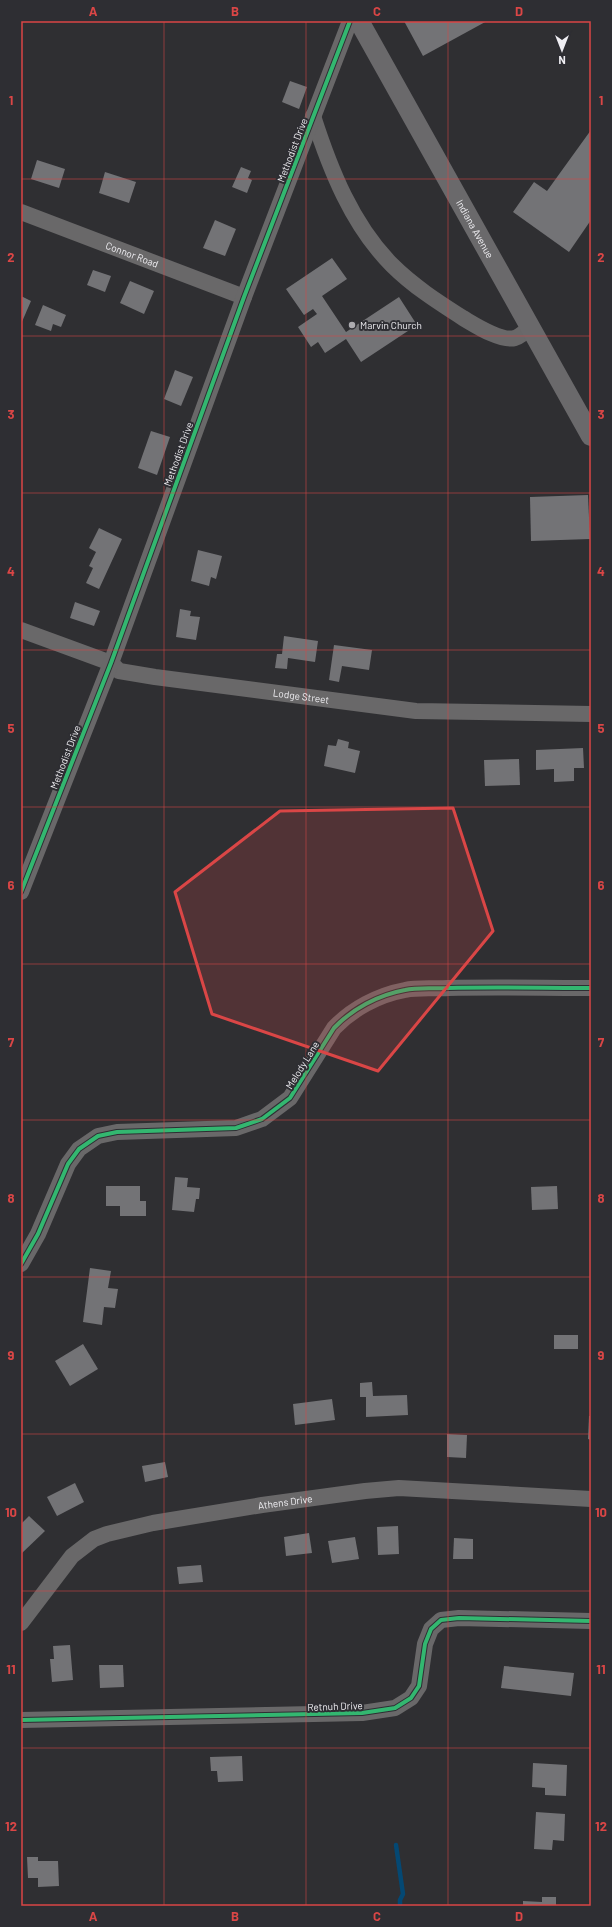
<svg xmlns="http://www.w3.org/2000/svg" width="612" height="1927" font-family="Barlow,sans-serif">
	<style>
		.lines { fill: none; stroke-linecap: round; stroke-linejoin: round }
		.stream { stroke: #044873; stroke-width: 4.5 }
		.building { fill: #737376 }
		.minor { stroke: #696869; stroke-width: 16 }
		.major { stroke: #6a696b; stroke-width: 20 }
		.cycleway-casing { stroke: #2e2e33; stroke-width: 6 }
		.cycleway { stroke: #33b770; stroke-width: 4 }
		.marked { fill: #da4646; fill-opacity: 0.2; stroke: #da4646; stroke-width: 3; stroke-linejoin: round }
		.grid { fill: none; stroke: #da4646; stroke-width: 1; stroke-opacity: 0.55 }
		.poi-dot { fill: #acabaf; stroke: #2e2e33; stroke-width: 1.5 }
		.labels { text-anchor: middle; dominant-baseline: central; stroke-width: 4; stroke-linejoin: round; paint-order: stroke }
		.street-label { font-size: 10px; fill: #efeef2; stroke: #2e2e33 }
		.poi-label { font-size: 10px; fill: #efeef2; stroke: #2e2e33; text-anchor: start }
		.neatline { fill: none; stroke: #da4646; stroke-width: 1.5 }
		.grid-label { font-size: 13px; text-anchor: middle; font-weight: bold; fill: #da4646 }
	</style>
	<rect width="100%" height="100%" fill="#2f2f32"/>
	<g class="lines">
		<polyline class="stream" points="396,1845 403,1894 400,1900 400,1906"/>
	</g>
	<g class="building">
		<polygon points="404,21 487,21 423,56"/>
		<polygon points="290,81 307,87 299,109 282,102"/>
		<polygon points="591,130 591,220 569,252 513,212 534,182 547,191"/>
		<polygon points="37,160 65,169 59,188 31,179"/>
		<polygon points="241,167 251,171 248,178 252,180 247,193 232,187"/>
		<polygon points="105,172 136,182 129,203 99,193"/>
		<polygon points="215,220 236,229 225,256 203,248"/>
		<polygon points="332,258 347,279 322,296 346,332 399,297 417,325 361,362 346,339 325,353 318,342 311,347 298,327 317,314 313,309 304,315 286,289"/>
		<polygon points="93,270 111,276 105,292 87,285"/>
		<polygon points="130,281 154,291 144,314 120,303"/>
		<polygon points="21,296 31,301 21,324"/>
		<polygon points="43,305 66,315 61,327 53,324 51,331 35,325"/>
		<polygon points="175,370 193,377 181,406 164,399"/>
		<polygon points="151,431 170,437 157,475 138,468"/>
		<polygon points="588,495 590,539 531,541 530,497"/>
		<polygon points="99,528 122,539 99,589 86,583 93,568 89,566 96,552 89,548"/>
		<polygon points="198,550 222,556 216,579 211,577 209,586 191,581"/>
		<polygon points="75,602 100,611 94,626 70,618"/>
		<polygon points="180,609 191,611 190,616 200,617 196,640 176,637"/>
		<polygon points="284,636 318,641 315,662 288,658 287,669 275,668 277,654 282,654"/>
		<polygon points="334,645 372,650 369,670 342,666 339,682 329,680"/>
		<polygon points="338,739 349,742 348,748 360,751 355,773 324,766 328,745 336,746"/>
		<polygon points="583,748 584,768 574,768 574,781 554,782 554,769 536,770 536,750"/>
		<polygon points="519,759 520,785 485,786 484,760"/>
		<polygon points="175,1177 188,1178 187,1187 200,1188 199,1199 196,1199 194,1212 172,1210"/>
		<polygon points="106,1186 140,1186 140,1201 146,1201 146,1216 120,1216 120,1206 106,1206"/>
		<polygon points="557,1186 558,1209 532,1210 531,1187"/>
		<polygon points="90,1268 111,1271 108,1288 118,1289 115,1308 104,1307 102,1325 83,1322"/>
		<rect x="554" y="1335" width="24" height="14"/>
		<polygon points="83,1344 98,1369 70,1386 55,1361"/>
		<polygon points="372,1382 373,1396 407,1395 408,1415 366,1417 366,1397 360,1397 360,1383"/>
		<polygon points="332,1399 335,1420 295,1425 293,1404"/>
		<polygon points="589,1416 591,1416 591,1440 588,1439"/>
		<polygon points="447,1434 467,1435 466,1458 447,1457"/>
		<polygon points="165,1462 168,1477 145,1482 142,1466"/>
		<polygon points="75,1483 84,1502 57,1516 47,1497"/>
		<polygon points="29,1516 45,1531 21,1554 21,1524"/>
		<polygon points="398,1526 399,1554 378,1555 377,1527"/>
		<polygon points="309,1533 312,1553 286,1556 284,1537"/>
		<polygon points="355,1537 359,1559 332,1563 328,1541"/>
		<polygon points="454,1538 473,1539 473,1559 453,1559"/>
		<polygon points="201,1565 203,1582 179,1584 177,1567"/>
		<polygon points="70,1645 73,1680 52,1682 50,1659 54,1659 53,1646"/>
		<polygon points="99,1665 123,1665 124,1687 100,1688"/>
		<polygon points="504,1666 574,1673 571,1696 501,1688"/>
		<polygon points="242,1756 243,1781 218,1782 217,1771 211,1771 210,1757"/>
		<polygon points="533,1763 567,1765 566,1796 545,1795 545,1788 532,1787"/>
		<polygon points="536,1812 565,1814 564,1841 553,1840 552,1850 534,1849"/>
		<polygon points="27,1857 38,1857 38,1861 58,1861 59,1886 38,1887 38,1878 28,1878"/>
		<polygon points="542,1897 556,1897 556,1906 523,1906 523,1901 542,1902"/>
	</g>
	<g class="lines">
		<g class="minor">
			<path d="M313,116C330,169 352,225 392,265C413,286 438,302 463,318C475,325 501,342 515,338C521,336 526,331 530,327"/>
			<path id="s1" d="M21,212L244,297"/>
			<path id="s2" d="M21,630L111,663L119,671L155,677L416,711L591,714"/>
			<polyline points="21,892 111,663 244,297 350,21"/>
			<path d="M21,1264L38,1234L68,1164L79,1149L98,1136L117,1132L236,1128L262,1119L290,1098L334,1028C352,1009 378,995 405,990C418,987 434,989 448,988C495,987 543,988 591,988"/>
			<path id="s3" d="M21,1623L72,1556L94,1539L107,1534L153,1523L262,1505L365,1491L399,1488L591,1499"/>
			<polyline points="21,1720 362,1713 395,1708 411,1698 419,1686 425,1644 431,1629 441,1620 459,1618 591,1621"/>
		</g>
		<path class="major" id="s4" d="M359,21L591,436"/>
		<g class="cycleway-casing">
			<g id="cycleway">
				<polyline points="21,892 111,663 244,297 350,21"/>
				<path d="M21,1264L38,1234L68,1164L79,1149L98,1136L117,1132L236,1128L262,1119L290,1098L334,1028C352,1009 378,995 405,990C418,987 434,989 448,988C495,987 543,988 591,988"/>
				<polyline points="21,1720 362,1713 395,1708 411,1698 419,1686 425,1644 431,1629 441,1620 459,1618 591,1621"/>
			</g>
		</g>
		<use href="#cycleway" class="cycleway"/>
	</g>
	<path class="marked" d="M453,808L493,931L378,1071L212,1014L175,892L280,811Z"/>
	<path class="grid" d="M164,21V1906M306,21V1906M448,21V1906M21,179H591M21,336H591M21,493H591M21,650H591M21,807H591M21,964H591M21,1120H591M21,1277H591M21,1434H591M21,1591H591M21,1748H591"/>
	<circle class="poi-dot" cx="352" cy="325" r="4"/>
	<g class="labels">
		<g class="street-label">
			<text transform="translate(292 150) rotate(-69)">Methodist Drive</text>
			<text stroke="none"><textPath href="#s4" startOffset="238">Indiana Avenue</textPath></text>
			<text stroke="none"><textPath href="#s1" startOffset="119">Connor Road</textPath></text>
			<text transform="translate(178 454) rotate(-70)">Methodist Drive</text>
			<text stroke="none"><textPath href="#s2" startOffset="291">Lodge Street</textPath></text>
			<text transform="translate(65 757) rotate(-69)">Methodist Drive</text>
			<text transform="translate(302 1065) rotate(-58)">Melody Lane</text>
			<text stroke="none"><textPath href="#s3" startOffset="307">Athens Drive</textPath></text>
			<text transform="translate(335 1706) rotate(-2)">Retnuh Drive</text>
		</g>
		<g class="poi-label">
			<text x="360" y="325">Marvin Church</text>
		</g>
	</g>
	<rect width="612" height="1927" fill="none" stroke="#2e2e33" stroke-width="44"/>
	<g transform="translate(562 50) rotate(180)" stroke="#2e2e33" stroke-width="3" paint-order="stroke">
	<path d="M0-3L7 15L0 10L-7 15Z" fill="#efeef2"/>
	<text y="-6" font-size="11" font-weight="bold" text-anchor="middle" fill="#efeef2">N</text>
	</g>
	<rect x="22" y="22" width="568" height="1883" class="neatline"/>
	<g class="grid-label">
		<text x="93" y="16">A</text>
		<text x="235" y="16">B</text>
		<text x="377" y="16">C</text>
		<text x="519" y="16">D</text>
		<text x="11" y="105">1</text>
		<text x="601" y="105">1</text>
		<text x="11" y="262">2</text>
		<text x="601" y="262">2</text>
		<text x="11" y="419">3</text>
		<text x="601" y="419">3</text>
		<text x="11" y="576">4</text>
		<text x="601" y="576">4</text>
		<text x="11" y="733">5</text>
		<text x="601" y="733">5</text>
		<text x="11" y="890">6</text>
		<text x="601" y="890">6</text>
		<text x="11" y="1047">7</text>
		<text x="601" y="1047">7</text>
		<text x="11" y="1203">8</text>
		<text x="601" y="1203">8</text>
		<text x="11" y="1360">9</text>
		<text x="601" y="1360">9</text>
		<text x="11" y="1517">10</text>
		<text x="601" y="1517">10</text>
		<text x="11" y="1674">11</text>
		<text x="601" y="1674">11</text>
		<text x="11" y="1831">12</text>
		<text x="601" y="1831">12</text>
		<text x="93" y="1921">A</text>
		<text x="235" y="1921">B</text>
		<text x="377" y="1921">C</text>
		<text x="519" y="1921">D</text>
	</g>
</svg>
